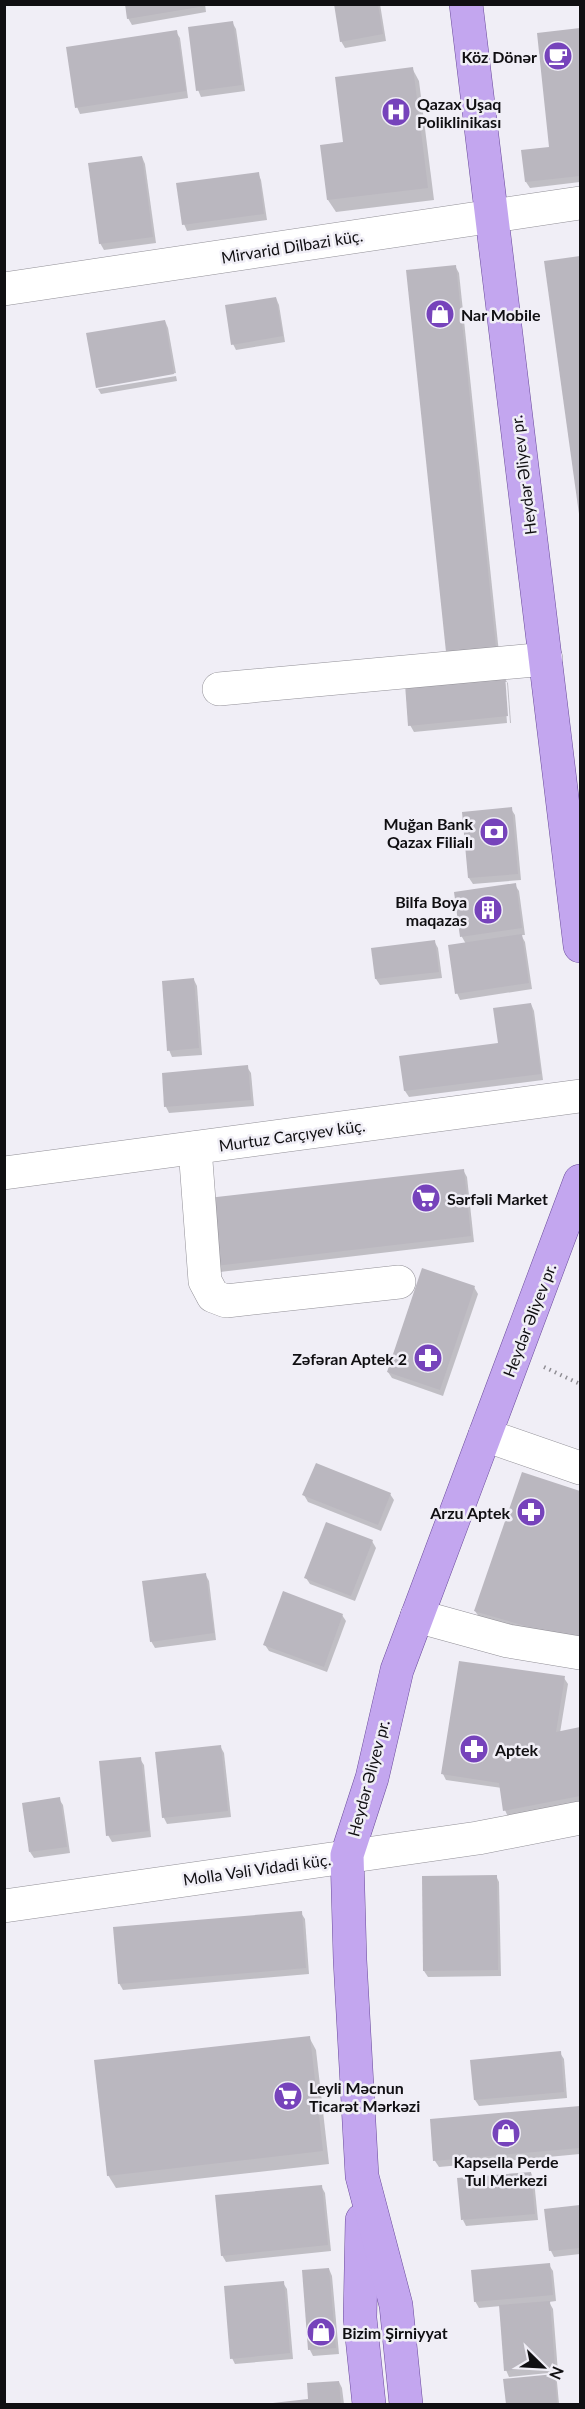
<svg xmlns="http://www.w3.org/2000/svg" width="585" height="2409" font-family="Lato,sans-serif">
	<style>
		.shadow { fill: #0003 }
		.building { fill: #bab7bf }
		.lines { fill: none; stroke-linecap: round; stroke-linejoin: round }
		.minor-casing { stroke: #929097; stroke-width: 34 }
		.major-casing { stroke: #6a4b9b; stroke-width: 34 }
		.path { stroke: #908e94; stroke-width: 4; stroke-dasharray: 1.5 4.5; stroke-linecap: butt }
		.minor { stroke: #fff; stroke-width: 33 }
		.major { stroke: #c3a6ef; stroke-width: 33 }
		.labels { text-anchor: middle; dominant-baseline: central; stroke-width: 5; stroke-linejoin: round; paint-order: stroke }
		.poi-label { font-size: 16px; font-weight: bold; fill: #100f12; stroke: #f0eef6; text-anchor: start }
		.street-label { font-size: 16px; fill: #100f12; stroke: #f0eef6 }
	</style>
	<rect width="100%" height="100%" fill="#f0eef6"/>
	<g class="shadow">
		<polygon points="205,4 206,12 132,25 128,18"/>
		<polygon points="335,4 380,4 386,41 345,48 341,41"/>
		<polygon points="232,22 236,29 245,91 201,97 198,90"/>
		<polygon points="580,30 580,182 530,188 526,182 551,148 539,35"/>
		<polygon points="176,32 180,38 188,98 80,114 77,107"/>
		<polygon points="412,68 419,81 434,200 336,212 328,200 345,143"/>
		<polygon points="142,157 145,164 156,243 104,250 100,243"/>
		<polygon points="258,173 261,180 267,220 187,231 184,224"/>
		<polygon points="580,257 580,513 546,262"/>
		<polygon points="455,266 459,273 499,653 448,652"/>
		<polygon points="276,298 279,305 285,342 236,350 233,344"/>
		<polygon points="165,321 168,328 176,373 97,386"/>
		<polygon points="176,376 177,381 101,394 98,389"/>
		<polygon points="504,677 507,682 504,682 507,723 414,732 410,725"/>
		<polygon points="507,682 508,683 511,723 510,723"/>
		<polygon points="511,809 515,815 521,880 473,884 469,878 463,814"/>
		<polygon points="515,885 519,891 525,935 521,935 525,942 532,989 460,1000 457,993 466,944 462,937 455,894"/>
		<polygon points="434,941 438,948 442,978 380,985 376,979 372,949"/>
		<polygon points="194,980 197,986 202,1055 172,1057 169,1050"/>
		<polygon points="531,1004 534,1011 543,1080 409,1097 405,1091 401,1058 500,1045"/>
		<polygon points="247,1067 251,1073 254,1106 169,1113 166,1107 163,1074"/>
		<polygon points="463,1170 467,1177 474,1242 220,1272 217,1265"/>
		<polygon points="474,1287 478,1294 443,1396 392,1378 388,1372"/>
		<polygon points="522,1474 580,1493 580,1647 479,1617 475,1611"/>
		<polygon points="390,1494 394,1500 381,1531 308,1502 304,1495"/>
		<polygon points="372,1541 376,1548 355,1601 310,1584 306,1578"/>
		<polygon points="205,1574 209,1581 216,1640 155,1648 151,1641"/>
		<polygon points="342,1615 346,1621 327,1672 269,1651 265,1645"/>
		<polygon points="564,1678 568,1684 560,1733 580,1729 580,1802 508,1817 505,1810 502,1788 446,1780 443,1774"/>
		<polygon points="220,1746 224,1753 231,1817 167,1824 164,1818 156,1753"/>
		<polygon points="140,1759 144,1765 151,1837 112,1842 108,1835"/>
		<polygon points="59,1799 63,1805 70,1853 34,1858 30,1852"/>
		<polygon points="496,1876 499,1882 501,1976 428,1977 424,1971"/>
		<polygon points="301,1913 305,1919 309,1974 123,1990 119,1983"/>
		<polygon points="309,2037 316,2050 329,2164 116,2188 108,2175"/>
		<polygon points="560,2053 564,2059 567,2098 479,2106 475,2100 472,2061"/>
		<polygon points="580,2107 580,2154 439,2167 435,2161 432,2121"/>
		<polygon points="531,2173 534,2180 538,2220 466,2226 463,2220"/>
		<polygon points="321,2186 325,2193 331,2251 226,2262 222,2255"/>
		<polygon points="580,2207 580,2254 554,2257 551,2251 546,2210"/>
		<polygon points="549,2265 553,2271 556,2301 549,2302 553,2309 558,2372 509,2377 506,2370 501,2306 479,2308 475,2301"/>
		<polygon points="329,2269 332,2276 339,2354 313,2356 310,2350"/>
		<polygon points="283,2283 287,2289 293,2359 235,2364 232,2358"/>
		<polygon points="554,2376 557,2382 559,2404 507,2404 505,2380"/>
		<polygon points="339,2382 342,2388 344,2404 262,2404 310,2401"/>
	</g>
	<g class="building">
		<polygon points="125,4 205,4 205,6 127,19"/>
		<polygon points="334,4 378,4 383,34 340,42"/>
		<polygon points="233,21 242,85 196,91 188,27"/>
		<polygon points="580,28 580,176 525,182 521,150 549,147 537,33"/>
		<polygon points="177,30 186,91 75,108 66,47"/>
		<polygon points="413,67 428,188 327,200 320,145 343,142 335,77"/>
		<polygon points="142,156 153,237 99,244 88,163"/>
		<polygon points="259,172 264,214 182,225 176,183"/>
		<polygon points="580,256 580,514 579,514 544,261"/>
		<polygon points="456,265 496,647 446,652 406,270"/>
		<polygon points="276,297 283,336 231,345 225,305"/>
		<polygon points="165,320 174,374 96,388 86,333"/>
		<polygon points="505,675 508,716 408,726 405,684"/>
		<polygon points="512,807 518,874 468,878 462,812"/>
		<polygon points="516,883 522,928 460,937 454,892"/>
		<polygon points="522,934 529,983 455,994 448,945"/>
		<polygon points="435,940 439,972 375,979 371,948"/>
		<polygon points="194,978 199,1048 167,1051 162,981"/>
		<polygon points="531,1003 541,1074 404,1091 399,1056 498,1043 493,1008"/>
		<polygon points="248,1065 251,1100 164,1107 162,1073"/>
		<polygon points="464,1169 471,1236 215,1266 208,1198"/>
		<polygon points="422,1268 475,1286 440,1390 387,1372"/>
		<polygon points="316,1463 391,1493 378,1525 302,1495"/>
		<polygon points="522,1472 580,1491 580,1642 474,1611"/>
		<polygon points="326,1522 373,1540 351,1596 304,1578"/>
		<polygon points="206,1573 214,1633 150,1642 142,1581"/>
		<polygon points="283,1591 343,1614 324,1667 263,1645"/>
		<polygon points="459,1661 565,1676 556,1732 580,1727 580,1796 503,1811 499,1783 441,1774"/>
		<polygon points="221,1745 228,1811 162,1818 155,1752"/>
		<polygon points="141,1757 149,1831 106,1836 99,1761"/>
		<polygon points="60,1797 67,1847 29,1852 22,1803"/>
		<polygon points="497,1875 498,1970 423,1971 422,1876"/>
		<polygon points="302,1911 306,1968 118,1984 113,1927"/>
		<polygon points="310,2036 323,2151 107,2176 94,2060"/>
		<polygon points="561,2051 564,2092 474,2100 470,2060"/>
		<polygon points="580,2106 580,2148 433,2161 430,2119"/>
		<polygon points="531,2172 535,2214 461,2220 457,2178"/>
		<polygon points="322,2185 328,2245 221,2256 215,2195"/>
		<polygon points="580,2205 580,2248 549,2251 544,2209"/>
		<polygon points="550,2263 553,2295 474,2302 471,2270"/>
		<polygon points="329,2268 336,2348 308,2350 302,2270"/>
		<polygon points="284,2281 290,2353 230,2359 224,2286"/>
		<polygon points="550,2301 555,2366 504,2371 499,2305"/>
		<polygon points="555,2374 557,2404 506,2404 503,2379"/>
		<polygon points="339,2381 341,2404 264,2404 308,2399 307,2383"/>
	</g>
	<g class="lines">
		<g class="minor-casing">
			<g id="minor">
				<polyline points="4,289 580,203"/>
				<polyline points="219,689 546,659"/>
				<polyline points="195,1148 205,1281 213,1296 226,1301 399,1282"/>
				<polyline points="4,1173 580,1096"/>
				<polyline points="485,1435 580,1468"/>
				<polyline points="417,1616 508,1641 580,1653"/>
				<polyline points="4,1906 478,1838 580,1818"/>
			</g>
		</g>
		<g class="major-casing">
			<g id="major">
				<polyline points="466,4 580,946"/>
				<polyline points="362,2220 360,2318 369,2404"/>
				<polyline points="406,2404 396,2305 362,2176 350,1960 347,1855 372,1778 397,1670 580,1181"/>
			</g>
		</g>
		<polyline class="path" points="544,1367 580,1384"/>
		<use href="#minor" class="minor"/>
		<use href="#major" class="major"/>
	</g>
	<defs>
		<g id="cafe-disc" transform="scale(1.5)"><circle r="9.5" fill="#7643bb" stroke="#f0eef6"/><path d="M-5.5-4.5H6V0H3Q3 3.5 0 3.5H-2.5Q-5.5 3.5-5.5 0ZM3-3.2v2h1.7v-2ZM-6 4.5H4V6H-6Z" fill="#fff"/></g>
		<g id="hospital-disc" transform="scale(1.5)"><circle r="9.5" fill="#7643bb" stroke="#f0eef6"/><path d="M-5-5h3v3.5h4V-5h3V5h-3V1.5h-4V5h-3Z" fill="#fff"/></g>
		<g id="shop-disc" transform="scale(1.5)"><circle r="9.5" fill="#7643bb" stroke="#f0eef6"/><path d="M-5-2.5h2.3a2.7 3.5 0 0 1 5.4 0H5L5.5 6h-11ZM-1.5-2.5h3a1.5 2.3 0 0 0-3 0Z" fill="#fff"/></g>
		<g id="bank-disc" transform="scale(1.5)"><circle r="9.5" fill="#7643bb" stroke="#f0eef6"/><path d="M-6-4H6V4H-6ZM0-2.3a2.3 2.3 0 1 0 0 4.6a2.3 2.3 0 1 0 0-4.6Z" fill="#fff"/></g>
		<g id="building-disc" transform="scale(1.5)"><circle r="9.5" fill="#7643bb" stroke="#f0eef6"/><path d="M-4-6H4V6H1V3H-1V6H-4ZM-2.5-4.3h1.7v1.8h-1.7ZM.8-4.3h1.7v1.8H.8ZM-2.5-1h1.7V.8h-1.7ZM.8-1h1.7V.8H.8Z" fill="#fff"/></g>
		<g id="supermarket-disc" transform="scale(1.5)"><circle r="9.5" fill="#7643bb" stroke="#f0eef6"/><path d="M-6-5.5h2.5l.6 2H6L4.5 2H-2.5L-4.4-4H-6ZM-1.5 3.2a1.3 1.3 0 1 0 .1 0ZM3 3.2a1.3 1.3 0 1 0 .1 0Z" fill="#fff"/></g>
		<g id="pharmacy-disc" transform="scale(1.5)"><circle r="9.5" fill="#7643bb" stroke="#f0eef6"/><path d="M-2-6h4v4h4v4h-4v4h-4v-4h-4v-4h4Z" fill="#fff"/></g>
	</defs>
	<g fill-rule="evenodd">
		<use href="#cafe-disc" x="558" y="56"/>
		<use href="#hospital-disc" x="396" y="112"/>
		<use href="#shop-disc" x="440" y="314"/>
		<use href="#bank-disc" x="494" y="832"/>
		<use href="#building-disc" x="488" y="910"/>
		<use href="#supermarket-disc" x="426" y="1198"/>
		<use href="#pharmacy-disc" x="428" y="1358"/>
		<use href="#pharmacy-disc" x="531" y="1512"/>
		<use href="#pharmacy-disc" x="474" y="1749"/>
		<use href="#supermarket-disc" x="288" y="2096"/>
		<use href="#shop-disc" x="506" y="2133"/>
		<use href="#shop-disc" x="321" y="2332"/>
	</g>
	<g class="labels">
		<g class="poi-label">
			<text x="537" y="56" text-anchor="end">Köz Dönər</text>
			<text x="417" y="103">Qazax Uşaq<tspan x="417" dy="18">Poliklinikası</tspan></text>
			<text x="461" y="314">Nar Mobile</text>
			<text x="473" y="823" text-anchor="end">Muğan Bank<tspan x="473" dy="18">Qazax Filialı</tspan></text>
			<text x="467" y="901" text-anchor="end">Bilfa Boya<tspan x="467" dy="18">maqazas</tspan></text>
			<text x="447" y="1198">Sərfəli Market</text>
			<text x="407" y="1358" text-anchor="end">Zəfəran Aptek 2</text>
			<text x="510" y="1512" text-anchor="end">Arzu Aptek</text>
			<text x="495" y="1749">Aptek</text>
			<text x="309" y="2087">Leyli Məcnun<tspan x="309" dy="18">Ticarət Mərkəzi</tspan></text>
			<text x="506" y="2161" text-anchor="middle">Kapsella Perde<tspan x="506" dy="18">Tul Merkezi</tspan></text>
			<text x="342" y="2332">Bizim Şirniyyat</text>
		</g>
		<g class="street-label">
			<text transform="translate(292 246) rotate(-9)">Mirvarid Dilbazi küç.</text>
			<text transform="translate(523 475) rotate(-97)">Heydər Əliyev pr.</text>
			<text transform="translate(292 1135) rotate(-8)">Murtuz Carçıyev küç.</text>
			<text transform="translate(529 1320) rotate(-69)">Heydər Əliyev pr.</text>
			<text transform="translate(368 1778) rotate(-75)">Heydər Əliyev pr.</text>
			<text transform="translate(257 1869) rotate(-8)">Molla Vəli Vidadi küç.</text>
		</g>
	</g>
	<rect width="585" height="2409" fill="none" stroke="#100f12" stroke-width="12"/>
	<g transform="translate(543 2367) rotate(114)" stroke="#f0eef6" stroke-width="4.5" paint-order="stroke">
	<path d="M0-4.5L10 22L0 15L-10 22Z" fill="#100f12"/>
	<text y="-9" font-size="16" font-weight="bold" text-anchor="middle" fill="#100f12">N</text>
	</g>
</svg>
